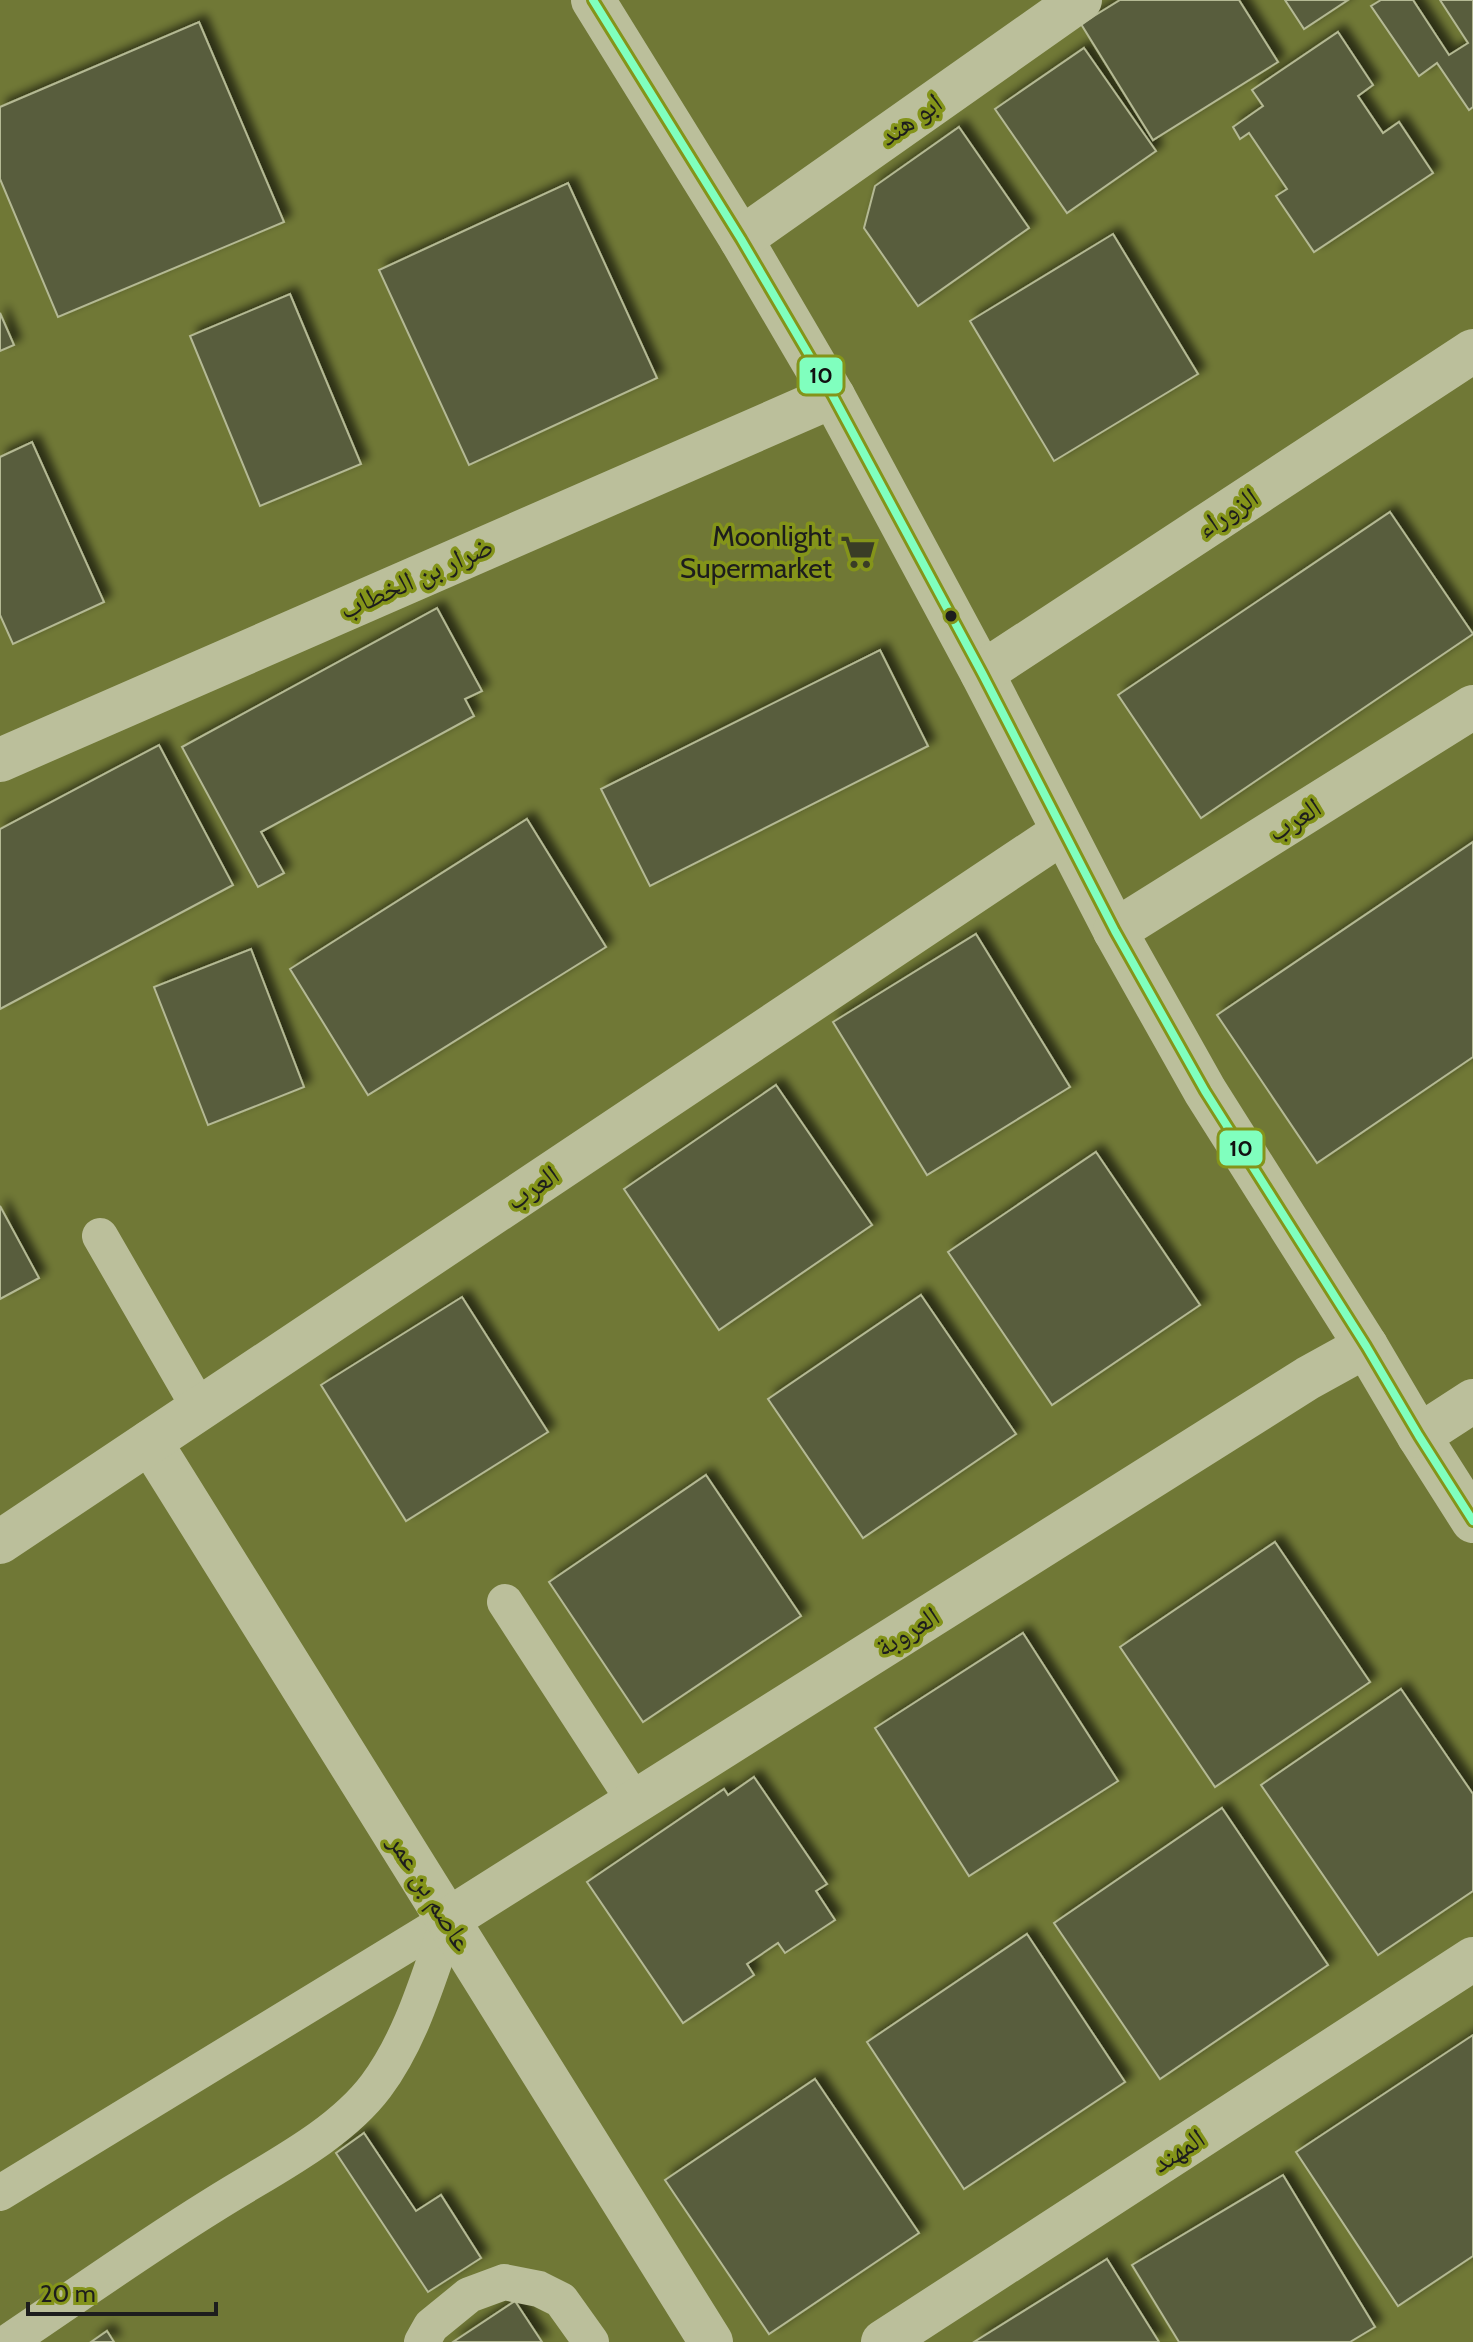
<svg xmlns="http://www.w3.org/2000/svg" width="1473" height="2342" font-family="Cabin,'Noto Naskh Arabic',sans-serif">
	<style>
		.building { fill: #595d3d; stroke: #b4b994; stroke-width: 2; filter: url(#shadow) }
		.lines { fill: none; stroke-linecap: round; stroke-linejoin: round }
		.lane { stroke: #bbbf9b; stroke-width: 36 }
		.street { stroke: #bbbf9b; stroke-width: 44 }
		.bus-1-casing { stroke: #84941a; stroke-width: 14 }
		.bus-1 { stroke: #80ffbe; stroke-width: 8 }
		.bus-dot { fill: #1d1d1d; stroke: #84941a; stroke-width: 3 }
		.labels { text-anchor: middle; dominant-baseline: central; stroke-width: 7; stroke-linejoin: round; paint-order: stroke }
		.street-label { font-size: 28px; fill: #1d1d1d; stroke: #84941a }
		.poi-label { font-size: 28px; fill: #1d1d1d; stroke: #84941a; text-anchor: end }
		.line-badge { stroke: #84941a; stroke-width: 3 }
		.pale-badge-label { font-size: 22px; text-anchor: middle; font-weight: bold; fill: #111 }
	</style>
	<defs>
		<filter id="shadow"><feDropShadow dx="7" dy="-7" stdDeviation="4" flood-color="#0009"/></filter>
	</defs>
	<rect width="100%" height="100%" fill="#707836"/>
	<g class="building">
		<polygon points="1120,0 1239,0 1278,62 1153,140 1081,24"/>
		<polygon points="1285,0 1348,0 1304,29"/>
		<polygon points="1381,0 1413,0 1449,55 1468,43 1440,0 1473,0 1473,107 1469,110 1437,63 1419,76 1371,6"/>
		<polygon points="199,22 284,222 58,317 0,179 0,107"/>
		<polygon points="1338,32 1373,85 1358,96 1383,133 1399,122 1433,173 1314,252 1276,196 1287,189 1249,133 1240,139 1233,127 1263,106 1252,90"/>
		<polygon points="1084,48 1156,151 1067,213 995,109"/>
		<polygon points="959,127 1029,228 918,306 864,228 875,186"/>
		<polygon points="568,183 657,378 469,465 379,270"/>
		<polygon points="1113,234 1198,374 1054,461 970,321"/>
		<polygon points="290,294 361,464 260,506 190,336"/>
		<polygon points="0,313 14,345 0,351"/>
		<polygon points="32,442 104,602 13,644 0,615 0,457"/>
		<polygon points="1390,512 1473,634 1201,818 1118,695"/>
		<polygon points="437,608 482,691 465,699 474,716 261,832 284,873 258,887 182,747"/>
		<polygon points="880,650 928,746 650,886 601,789"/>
		<polygon points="159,745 233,885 0,1009 0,829"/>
		<polygon points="527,819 606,947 368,1095 290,969"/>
		<polygon points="1473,842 1473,1057 1317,1163 1217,1015"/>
		<polygon points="976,934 1070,1087 927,1175 833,1022"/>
		<polygon points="251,949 304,1087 208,1125 154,987"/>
		<polygon points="776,1085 872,1225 719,1330 624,1189"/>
		<polygon points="1096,1152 1200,1305 1052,1405 948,1252"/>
		<polygon points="0,1206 39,1278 0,1299"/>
		<polygon points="921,1295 1016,1434 863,1538 768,1399"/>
		<polygon points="462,1297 548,1432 406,1521 321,1385"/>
		<polygon points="706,1475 801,1616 643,1722 549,1582"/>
		<polygon points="1275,1542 1370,1682 1215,1787 1120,1647"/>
		<polygon points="1023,1633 1118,1781 969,1876 875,1728"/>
		<polygon points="1401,1689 1473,1794 1473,1891 1378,1955 1261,1785"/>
		<polygon points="754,1777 827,1884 816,1891 835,1920 785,1953 778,1943 747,1964 754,1975 683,2023 587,1882 724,1789 728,1795"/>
		<polygon points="1222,1808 1328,1965 1160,2079 1054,1923"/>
		<polygon points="1027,1934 1125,2082 964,2189 867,2042"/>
		<polygon points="1473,2035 1473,2256 1398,2306 1296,2152"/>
		<polygon points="815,2079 919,2233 769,2334 665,2180"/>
		<polygon points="364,2133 416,2211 441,2195 481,2258 428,2292 336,2153"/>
		<polygon points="1283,2175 1375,2327 1350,2342 1179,2342 1132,2265"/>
		<polygon points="1107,2259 1159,2342 974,2342"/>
		<polygon points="515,2301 542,2342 453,2342"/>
		<polygon points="107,2331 114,2342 91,2342"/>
	</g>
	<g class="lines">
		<g class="lane">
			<polyline points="100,1236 200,1409"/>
			<polyline points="505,1602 635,1802"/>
			<polyline points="0,2193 449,1919"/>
			<path d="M8,2342C75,2297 141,2250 210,2207C264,2172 337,2138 376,2086C412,2038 429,1975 449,1919"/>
			<polyline points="422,2342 431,2326 469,2295 504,2282 539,2289 561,2300 591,2342"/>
		</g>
		<g class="street">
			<polyline points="593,0 741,239 833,396 982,673 1115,931 1205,1091 1366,1346 1419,1436 1473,1521"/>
			<polyline points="741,239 1080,0"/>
			<polyline points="982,673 1473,351"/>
			<polyline points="0,760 833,396"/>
			<polyline points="1115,931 1473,707"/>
			<polyline points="1419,1436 1473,1401"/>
			<polyline points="150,1442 711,2342"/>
			<polyline points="0,1542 1063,832"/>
			<polyline points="449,1919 1308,1378 1366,1346"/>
			<polyline points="883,2342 1473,1959"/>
		</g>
		<g class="bus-1-casing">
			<polyline id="bus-1" points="593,0 741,239 833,396 982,673 1115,931 1205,1091 1366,1346 1419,1436 1473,1521"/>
		</g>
		<use href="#bus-1" class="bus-1"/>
	</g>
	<defs>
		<g id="supermarket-bare" transform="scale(2.76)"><path d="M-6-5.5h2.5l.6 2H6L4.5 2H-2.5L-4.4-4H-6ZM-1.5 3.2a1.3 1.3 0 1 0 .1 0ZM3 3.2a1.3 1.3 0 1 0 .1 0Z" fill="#3a3d26" stroke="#84941a" stroke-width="2.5" paint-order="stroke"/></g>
	</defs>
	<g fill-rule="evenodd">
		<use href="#supermarket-bare" x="858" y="552"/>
	</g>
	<circle class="bus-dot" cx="951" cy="616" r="7"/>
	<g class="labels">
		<g class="street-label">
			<text transform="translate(910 119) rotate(-35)">ابو هند</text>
			<text transform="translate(1227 512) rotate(-33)">الزوراء</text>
			<text transform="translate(416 577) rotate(-24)">ضرار بن الخطاب</text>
			<text transform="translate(1294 819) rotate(-32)">العرب</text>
			<text transform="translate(532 1187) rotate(-34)">العرب</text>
			<text transform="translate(907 1631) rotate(-32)">العروبة</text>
			<text transform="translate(431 1892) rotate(58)">عاصم بن عمر</text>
			<text transform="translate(1178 2150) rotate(-33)">المهند</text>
		</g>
		<g class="poi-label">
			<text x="832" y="536">Moonlight<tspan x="832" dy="32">Supermarket</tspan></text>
		</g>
	</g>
	<g class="line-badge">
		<rect x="798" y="356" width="46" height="39" rx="8" fill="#80ffbe"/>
		<rect x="1218" y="1129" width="46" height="38" rx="8" fill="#80ffbe"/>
	</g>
	<g class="pale-badge-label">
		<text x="821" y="383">10</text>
		<text x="1241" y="1156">10</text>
	</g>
	<path d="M28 2302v12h188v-12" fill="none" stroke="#1d1d1d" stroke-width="4"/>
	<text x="40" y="2302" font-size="24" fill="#1d1d1d" stroke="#84941a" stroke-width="6" paint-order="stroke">20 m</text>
</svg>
